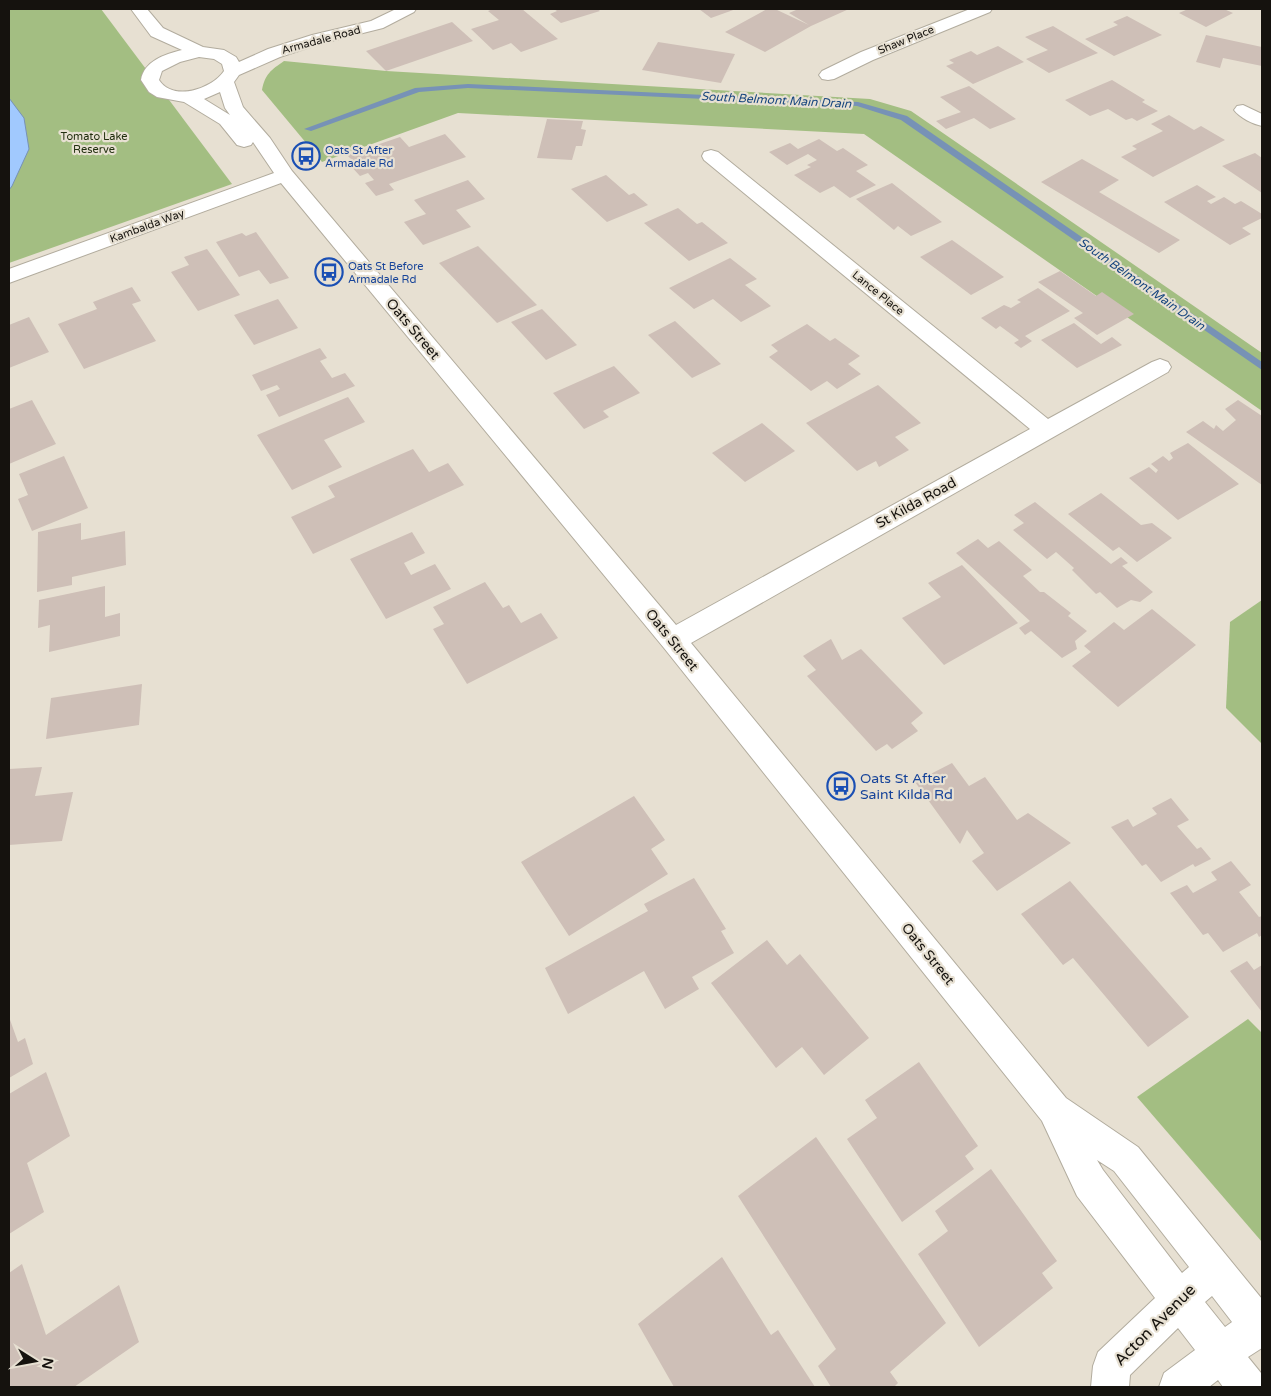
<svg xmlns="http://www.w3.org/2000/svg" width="1271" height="1396" font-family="'Varela Round',sans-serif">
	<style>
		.green { fill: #a3be82 }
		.water { fill: #a1c9fe; stroke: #7792b6 }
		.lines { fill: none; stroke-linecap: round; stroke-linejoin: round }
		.stream { fill: #7792b6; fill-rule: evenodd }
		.building { fill: #cebfb7 }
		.minor-casing { stroke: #b2ac9e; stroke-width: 2 }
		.minor { fill: #fff; fill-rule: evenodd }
		.labels { text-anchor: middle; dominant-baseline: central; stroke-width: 4.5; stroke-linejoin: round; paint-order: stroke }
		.far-street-label { font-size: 11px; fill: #15120e; stroke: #e7e0d2 }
		.far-park-label { font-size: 11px; fill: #222f0f; stroke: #e7e0d2 }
		.far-transit-label { font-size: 11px; fill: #164399; stroke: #e7e0d2; text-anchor: start }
		.far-water-label { font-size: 12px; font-style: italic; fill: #15447e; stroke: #e7e0d2 }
		.street-label { font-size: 14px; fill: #15120e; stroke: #e7e0d2 }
		.transit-label { font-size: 14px; fill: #164399; stroke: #e7e0d2; text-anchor: start }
		.near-street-label { font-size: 16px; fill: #15120e; stroke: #e7e0d2 }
	</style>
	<rect width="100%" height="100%" fill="#e7e0d2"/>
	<g class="green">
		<polygon points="9,9 101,9 232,184 9,263"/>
		<path d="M284,61L386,71L870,99L911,111L1262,353V411L864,134L458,113L322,162L262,90C265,74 271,70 284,61Z"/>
		<polygon points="1262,600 1262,744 1226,708 1230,622"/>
		<polygon points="1248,1019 1262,1033 1262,1242 1137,1097"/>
	</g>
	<polygon class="water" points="9,98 24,118 29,149 12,186 9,190"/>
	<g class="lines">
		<polygon class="stream" points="468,84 858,102 907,116 1262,362 1262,370 901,120 857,106 468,88 419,92 311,131 304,129 415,88"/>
	</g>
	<g class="building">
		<polygon points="493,9 522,9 558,39 521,52 511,43 493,50 471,29 499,20 488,11"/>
		<polygon points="554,9 597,9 600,11 561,23 550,14 557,11"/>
		<polygon points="699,9 736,9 711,18"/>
		<polygon points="767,9 775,9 809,25 789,13 796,10 795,9 849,9 811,26 765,52 725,32"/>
		<polygon points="1188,9 1224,9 1233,13 1206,27 1179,13"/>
		<polygon points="1127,16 1162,35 1114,56 1085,39 1118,25 1113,22"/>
		<polygon points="452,22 473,41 386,71 366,51"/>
		<polygon points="1053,26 1098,53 1049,73 1026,59 1048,50 1025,37"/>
		<polygon points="1206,35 1262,47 1262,66 1223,58 1220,68 1196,62"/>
		<polygon points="658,42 735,54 721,83 642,70"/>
		<polygon points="998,46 1024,62 973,84 946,66 954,63 949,60 971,51 977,55"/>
		<polygon points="1112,80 1145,100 1142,102 1158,111 1137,121 1132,118 1126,120 1108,109 1090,116 1065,100"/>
		<polygon points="969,86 1016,119 990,129 974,118 946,129 936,121 961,112 940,97"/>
		<polygon points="1169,115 1194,130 1201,126 1225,140 1153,177 1121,157 1137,149 1132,146 1163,131 1151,124"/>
		<polygon points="547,119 583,121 581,129 586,130 582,146 576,146 572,160 537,158"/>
		<polygon points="445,134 466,157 389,184 394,190 376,196 365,183 374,180 368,173 360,176 348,163 354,162 347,155 400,137 409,147"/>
		<polygon points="819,139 837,151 843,148 868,165 856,171 876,185 850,198 834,186 820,193 794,175 811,167 807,165 817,160 808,154 787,165 769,152 790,143 798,149"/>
		<polygon points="1255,153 1262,158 1262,193 1222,166"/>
		<polygon points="1082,159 1119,180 1099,192 1180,240 1159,253 1041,182"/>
		<polygon points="606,175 629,195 634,193 648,205 607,222 571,189"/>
		<polygon points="468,180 485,199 456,210 471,227 423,245 404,222 426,214 414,200"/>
		<polygon points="892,183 942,222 911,236 898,226 894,230 856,199"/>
		<polygon points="1197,185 1216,197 1207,201 1211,204 1224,197 1235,204 1241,201 1262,214 1262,218 1242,228 1251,234 1230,245 1164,202"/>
		<polygon points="678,208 697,224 702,222 728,243 689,261 644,223"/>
		<polygon points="256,232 289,278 270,284 259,270 239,277 216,242 242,233 246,236"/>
		<polygon points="952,240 1004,277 971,295 920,257"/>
		<polygon points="478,246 537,305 497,323 439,263"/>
		<polygon points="207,249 240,295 198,311 171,272 189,265 184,257"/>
		<polygon points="730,258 757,279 745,285 771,306 741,322 713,299 694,309 669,288"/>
		<polygon points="1060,271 1096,296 1102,292 1134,314 1097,335 1074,318 1083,313 1038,282"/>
		<polygon points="132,287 141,301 132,304 156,341 84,369 58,324 97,309 93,302"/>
		<polygon points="1038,288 1070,311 1025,336 1032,341 1021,348 1014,343 1019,340 1000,326 996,329 981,318 1004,305 1011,308 1021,302 1017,300"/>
		<polygon points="278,299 298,328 254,345 234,315"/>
		<polygon points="542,309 577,345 546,360 511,322"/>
		<polygon points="29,317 49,352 9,368 9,325"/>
		<polygon points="675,321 721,364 692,378 648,335"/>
		<polygon points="1074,323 1101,344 1112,337 1122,345 1077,368 1041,340"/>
		<polygon points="807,324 830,341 835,338 860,356 848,364 861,374 837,389 827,381 811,391 769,357 778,351 771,345"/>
		<polygon points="320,348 327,358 320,361 332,378 345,373 355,386 279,417 266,395 280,389 277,385 261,391 252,375"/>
		<polygon points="614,366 640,393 603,411 609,417 584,429 553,393"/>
		<polygon points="878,385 921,423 895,437 909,450 879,467 876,461 857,471 806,423"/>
		<polygon points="348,397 365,422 324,440 342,467 292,490 257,435"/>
		<polygon points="32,400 56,444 9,464 9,409"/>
		<polygon points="1238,400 1262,416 1262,485 1186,432 1203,421 1214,429 1216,425 1223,431 1236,420 1225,409"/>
		<polygon points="762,423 795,451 745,482 712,453"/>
		<polygon points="1188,443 1239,484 1178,520 1129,478 1149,467 1156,473 1158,470 1151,464 1163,456 1169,461 1173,458 1170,453"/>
		<polygon points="413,449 429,472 448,463 464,485 313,554 291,517 335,497 328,486"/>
		<polygon points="64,456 88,508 32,531 18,499 28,495 19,474"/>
		<polygon points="1101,493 1141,525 1152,523 1172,538 1137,562 1119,547 1113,551 1068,514"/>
		<polygon points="1035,502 1111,564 1121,557 1128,563 1122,566 1153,592 1140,602 1131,600 1117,608 1100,592 1096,594 1072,570 1074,568 1056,552 1047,559 1013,530 1024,523 1014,515"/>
		<polygon points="81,523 81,540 125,531 126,565 72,577 72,585 37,592 38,532"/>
		<polygon points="412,532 425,553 404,563 411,575 435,564 451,589 386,619 350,559"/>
		<polygon points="978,539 988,548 999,541 1032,570 1023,576 1040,592 1044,592 1071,613 1068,616 1087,631 1075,641 1077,649 1062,658 1031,631 1025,635 1019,628 1030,621 956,553"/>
		<polygon points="962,565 1018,623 944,665 902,618 941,597 928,583"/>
		<polygon points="485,582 503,608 509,605 521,623 541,613 558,638 467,684 433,629 444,624 433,607"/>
		<polygon points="105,586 105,617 120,613 120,636 49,652 50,625 38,628 39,600"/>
		<polygon points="1152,609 1196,645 1118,707 1072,666 1091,652 1084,646 1114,622 1124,630"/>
		<polygon points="831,639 842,660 861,649 923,713 911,723 918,731 892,749 887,744 876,751 807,676 816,670 803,656"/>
		<polygon points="142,684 139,725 46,739 51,698"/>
		<polygon points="952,763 969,786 985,777 1017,820 1028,813 1071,843 997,891 972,861 984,853 967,830 960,844 915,782"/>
		<polygon points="42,767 35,796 73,792 62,841 9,845 9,769"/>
		<polygon points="634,796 665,840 651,849 668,874 569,936 521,862"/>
		<polygon points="1171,798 1189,820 1177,826 1197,849 1201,847 1211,859 1195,867 1193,864 1161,882 1146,864 1142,866 1111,827 1128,819 1133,827 1157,814 1152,808"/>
		<polygon points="1231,861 1251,885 1239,892 1259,917 1262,916 1262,935 1259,937 1257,933 1223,952 1208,933 1203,935 1170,893 1187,885 1193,893 1217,880 1211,872"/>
		<polygon points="694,878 726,929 721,931 734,953 692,977 699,989 665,1009 644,971 568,1014 545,968 648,911 644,904"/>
		<polygon points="1070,881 1189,1017 1148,1047 1073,958 1063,965 1021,914"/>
		<polygon points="767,940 787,965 800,954 869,1038 824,1075 802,1047 776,1068 711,983"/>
		<polygon points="1247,961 1254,970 1262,965 1262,1012 1230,971"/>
		<polygon points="9,1017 18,1042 25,1038 33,1064 9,1078"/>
		<polygon points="919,1062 978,1146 965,1156 974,1169 902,1222 847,1139 877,1118 865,1100"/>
		<polygon points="46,1072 70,1136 27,1163 44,1212 9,1234 9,1094"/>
		<polygon points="816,1137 946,1323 890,1372 898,1383 894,1387 831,1387 818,1366 836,1349 738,1196"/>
		<polygon points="991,1169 1057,1261 1042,1273 1053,1288 979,1347 918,1254 948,1231 935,1211"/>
		<polygon points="722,1257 771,1335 778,1330 815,1387 674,1387 638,1324"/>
		<polygon points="22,1264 46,1335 119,1285 139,1342 74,1387 9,1387 9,1273"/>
	</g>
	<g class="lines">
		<g class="minor-casing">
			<g id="minor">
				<path d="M131,9H147L163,28L203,47L224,50L236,57L239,62L268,49L312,35L371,21L396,9H416L414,12L383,28L323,43L280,57L239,75L234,82L243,107L270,138L292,171L676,625L1030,429L704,160L702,156L704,152L711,150L718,152L1048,419L1152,362L1160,359L1168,362L1171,367L1168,372L691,643L1066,1098L1138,1147L1262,1299V1348L1248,1357L1261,1373L1262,1387H1223L1218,1380L1209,1387H1159L1164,1373L1195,1350L1178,1328L1130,1375L1129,1387H1091L1093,1366L1098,1352L1155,1298L1077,1196L1042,1121L664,648L281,183L9,283V269L274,173L253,142L251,145L244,147L237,145L220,124L184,102L157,97L149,92L141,80C144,61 165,54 182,50L151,36ZM199,57L214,59L222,64L224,71C212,89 173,102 159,80L162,71L180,62ZM220,92L225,108L230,115L204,99ZM1097,1160L1114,1171L1189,1267L1182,1273L1103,1170ZM1212,1296L1232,1322L1225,1327L1205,1302Z"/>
				<polygon points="970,9 992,9 990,12 873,60 834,79 828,80 822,79 819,75 822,71 861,52"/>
				<path d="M1243,105L1262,114V126C1253,124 1240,118 1234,110L1237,106Z"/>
			</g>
		</g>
		<use href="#minor" class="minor"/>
	</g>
	<defs>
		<g id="bus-ring" transform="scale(1.4375)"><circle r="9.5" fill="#e7e0d2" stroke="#1a4fb4" stroke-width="1.5"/><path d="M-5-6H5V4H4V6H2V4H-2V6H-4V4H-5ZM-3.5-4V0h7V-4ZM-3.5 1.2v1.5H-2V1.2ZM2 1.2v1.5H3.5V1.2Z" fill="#1a4fb4"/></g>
	</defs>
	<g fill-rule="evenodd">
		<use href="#bus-ring" x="306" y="156"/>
		<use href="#bus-ring" x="329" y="272"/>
		<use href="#bus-ring" x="841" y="786"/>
	</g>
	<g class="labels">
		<g class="far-street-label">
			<text transform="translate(321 40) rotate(-15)">Armadale Road</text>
			<text transform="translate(906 40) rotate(-22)">Shaw Place</text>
			<text transform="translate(147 226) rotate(-20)">Kambalda Way</text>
			<text transform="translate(878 293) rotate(39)">Lance Place</text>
		</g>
		<g class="far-park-label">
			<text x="94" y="136">Tomato Lake<tspan x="94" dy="13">Reserve</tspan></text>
		</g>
		<g class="far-transit-label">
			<text x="325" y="150">Oats St After<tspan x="325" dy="13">Armadale Rd</tspan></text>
			<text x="348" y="266">Oats St Before<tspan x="348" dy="13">Armadale Rd</tspan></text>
		</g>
		<g class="far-water-label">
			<text transform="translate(776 100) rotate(3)">South Belmont Main Drain</text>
			<text transform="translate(1142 284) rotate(35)">South Belmont Main Drain</text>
		</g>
		<g class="street-label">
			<text transform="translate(413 329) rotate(50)">Oats Street</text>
			<text transform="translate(916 503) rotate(-29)">St Kilda Road</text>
			<text transform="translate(672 640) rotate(51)">Oats Street</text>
			<text transform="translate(928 954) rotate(51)">Oats Street</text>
		</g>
		<g class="transit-label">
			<text x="860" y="778">Oats St After<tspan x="860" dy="16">Saint Kilda Rd</tspan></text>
		</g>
		<g class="near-street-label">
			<text transform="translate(1155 1325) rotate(-45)">Acton Avenue</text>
		</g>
	</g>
	<rect width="1271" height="1396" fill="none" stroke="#15120e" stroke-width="20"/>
	<g transform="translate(35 1361) rotate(101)" stroke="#e7e0d2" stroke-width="4" paint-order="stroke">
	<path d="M0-4L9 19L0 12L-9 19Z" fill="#15120e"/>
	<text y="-8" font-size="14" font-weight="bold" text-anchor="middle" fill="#15120e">N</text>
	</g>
</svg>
